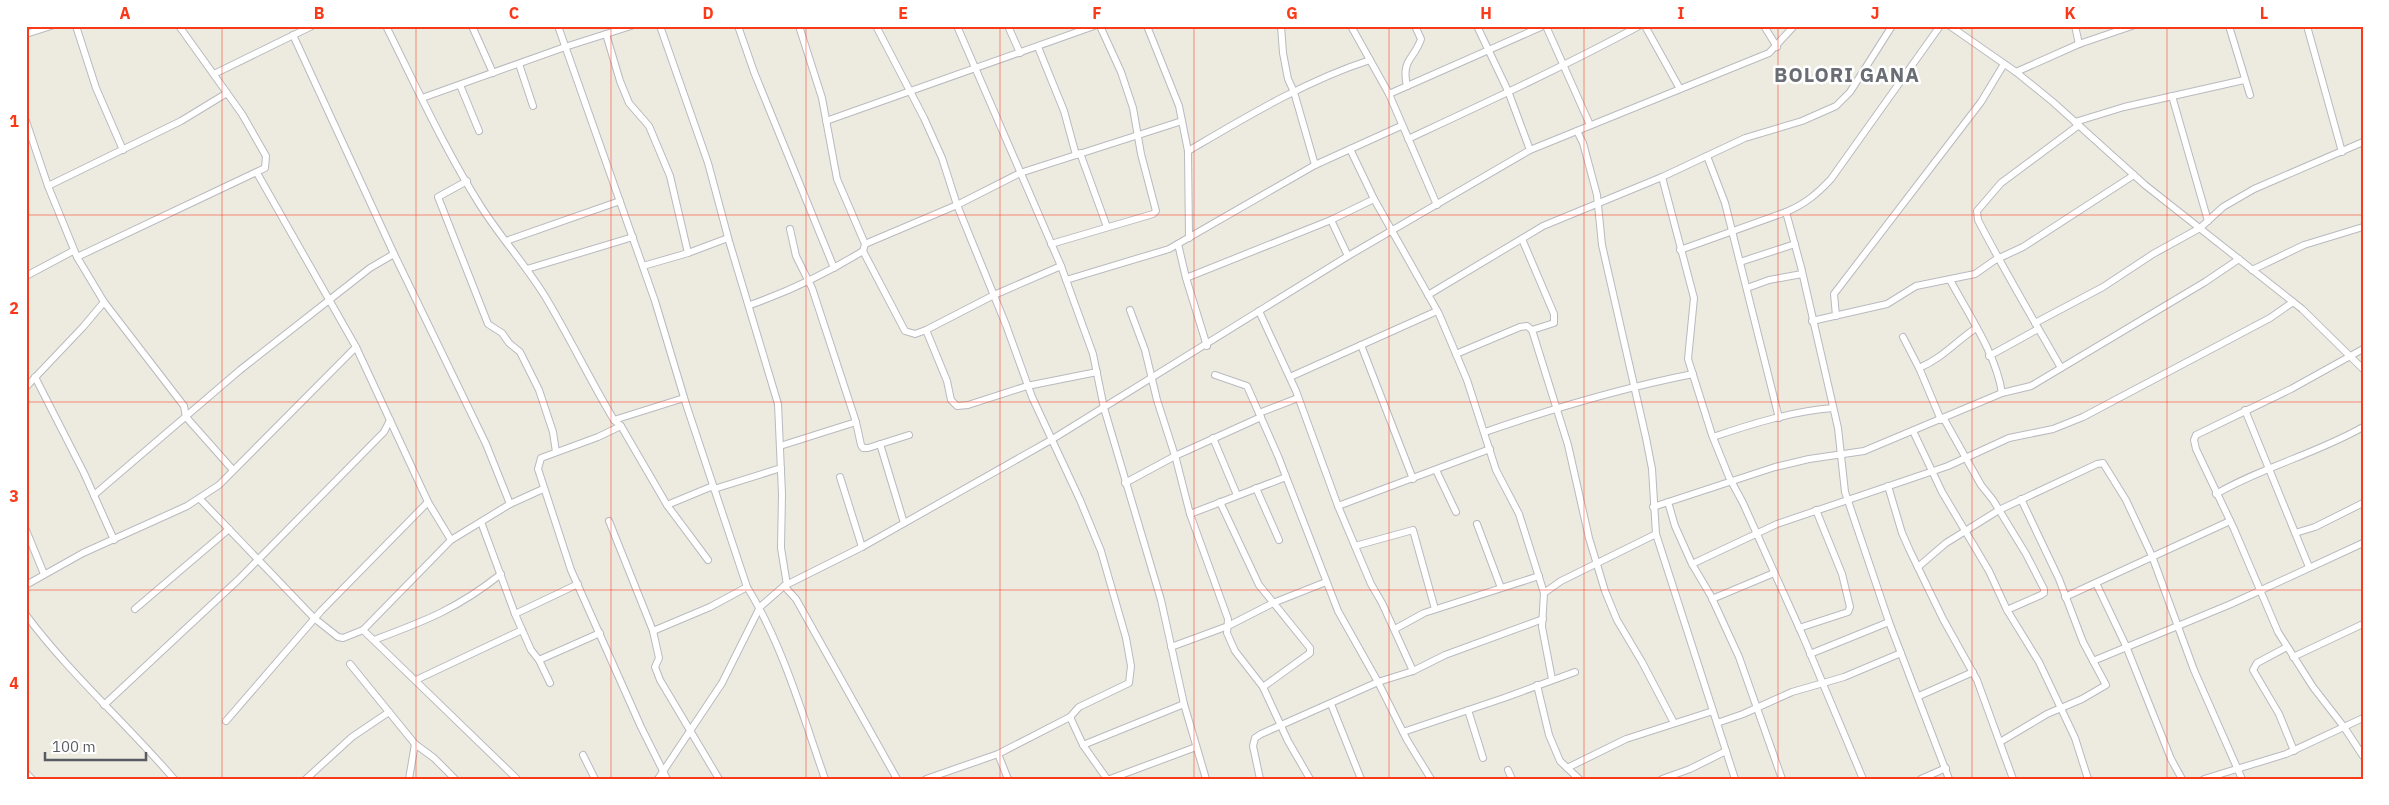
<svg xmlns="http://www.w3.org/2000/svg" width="2389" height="805" font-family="'IBM Plex Sans',sans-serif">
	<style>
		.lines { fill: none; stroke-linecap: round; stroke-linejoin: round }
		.minor-casing { stroke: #b8bac0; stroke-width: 8 }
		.minor { stroke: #fff; stroke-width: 6 }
		.grid { fill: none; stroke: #fa3919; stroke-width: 1; stroke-opacity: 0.55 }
		.labels { text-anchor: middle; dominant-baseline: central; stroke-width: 5; stroke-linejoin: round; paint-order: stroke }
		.district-label { font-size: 20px; font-weight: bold; letter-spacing: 1px; fill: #696e75; stroke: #fff }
		.neatline { fill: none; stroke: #fa3919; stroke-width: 2 }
		.grid-label { font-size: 16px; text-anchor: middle; font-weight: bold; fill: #fa3919 }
	</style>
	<rect width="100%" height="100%" fill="#edebdf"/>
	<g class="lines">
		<g class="minor-casing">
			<g id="minor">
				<polyline points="76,26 96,88 123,150"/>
				<path d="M386,26C416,86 444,148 480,205C500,237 526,265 546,298C570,338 590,380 614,420L621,426L667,505L708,560"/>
				<polyline points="472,26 493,73"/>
				<path d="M558,26L655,301L686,404L747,587C782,643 803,716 825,779"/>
				<polyline points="660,26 708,163 729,241 778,404 782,494 781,548 787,585"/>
				<polyline points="738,26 754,72 834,268"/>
				<polyline points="799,26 822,98 837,179 865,244 863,251 905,331 915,334 926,330 994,295 1061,266"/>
				<polyline points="876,26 924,118 942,158 957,205 1006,325 1032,397 1080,500 1101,551 1126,638 1131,666 1129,683 1079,707 1070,717 998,754 926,779"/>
				<polyline points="957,26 1061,266 1093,354 1104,408 1161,600 1184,704 1206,779"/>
				<polyline points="1008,26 1020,53"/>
				<polyline points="1147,26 1179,106 1188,151 1189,238"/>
				<polyline points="1281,26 1283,53 1288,79 1294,92 1315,165"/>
				<polyline points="1351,26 1389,94 1437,205"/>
				<polyline points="1477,26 1508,91 1530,150"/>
				<polyline points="1546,26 1590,125"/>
				<polyline points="1645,26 1680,89"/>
				<polyline points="1764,26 1777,47"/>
				<polyline points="1950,26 2016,72 2053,102 2145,185 2302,309 2363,369"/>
				<polyline points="2075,26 2079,44"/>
				<polyline points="2229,26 2250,95"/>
				<polyline points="2307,26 2342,152"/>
				<polyline points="26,34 51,26"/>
				<polyline points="606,34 620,81 629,103 649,126 670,176 688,253"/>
				<polyline points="293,35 394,254 486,444 510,504"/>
				<polyline points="1038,47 1064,111 1076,155"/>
				<polyline points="519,64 533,106"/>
				<polyline points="2016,72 2079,44 2132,26"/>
				<polyline points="214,74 312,26"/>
				<polyline points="460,85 479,131"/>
				<path d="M1407,86C1401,59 1414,60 1421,39L1415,26"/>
				<polyline points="1389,94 1543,26"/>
				<polyline points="2172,96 2208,221"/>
				<polyline points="422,98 565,47 631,26"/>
				<polyline points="26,121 48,186 77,257 104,302 184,406 186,417 233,470"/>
				<polyline points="826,121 1094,26"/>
				<polyline points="2075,122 2124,107 2244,80"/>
				<polyline points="1577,131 1583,143 1597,195 1602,245 1646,438 1652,469 1656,534 1735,779"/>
				<path d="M1408,139C1485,103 1563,67 1639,26"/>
				<polyline points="1350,149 1374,199 1439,314 1467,380 1496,470 1519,514 1544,593"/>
				<path d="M1188,151C1246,117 1305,81 1370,60"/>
				<polyline points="1080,153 1107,227"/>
				<polyline points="1707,156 1725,203 1779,418"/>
				<polyline points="257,173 356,347 428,502 451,540"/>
				<polyline points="1662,177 1694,298 1688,359 1712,435 1729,477 1743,503 1802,634 1863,779"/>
				<polyline points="467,181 438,197 488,324 502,333 509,343 520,352 539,390 553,432 556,452"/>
				<polyline points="48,186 181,121 227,93"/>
				<polyline points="1786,212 1801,267 1838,428 1845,492 1889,622 1949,779"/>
				<polyline points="1331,220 1348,256"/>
				<polyline points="790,229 796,256 812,288 856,422 861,445 863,448 868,448 909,435"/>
				<polyline points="1522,239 1554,314 1554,323 1532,330 1568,445 1589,538 1605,591 1617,620 1642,662 1674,723"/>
				<polyline points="506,241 620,201"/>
				<polyline points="865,244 957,205 1020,173 1182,121"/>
				<polyline points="1051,244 1153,214 1156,211 1141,154 1133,108 1121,72 1100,26"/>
				<polyline points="1178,244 1186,278 1207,346"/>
				<path d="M1680,250L1786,212C1805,204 1817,194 1831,179L1940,26"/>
				<polyline points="77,257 265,168 266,156 242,114 179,26"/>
				<polyline points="1740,262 1795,244"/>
				<polyline points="643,266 688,253 728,238"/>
				<polyline points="527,269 633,237"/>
				<polyline points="2252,270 2304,245 2363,227"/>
				<polyline points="26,276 73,251"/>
				<polyline points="1186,278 1331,220 1374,199"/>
				<polyline points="1066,280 1169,249 1315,165 1401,126"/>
				<path d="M1950,280C1969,315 1996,354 2002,393"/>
				<polyline points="1747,288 1769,280 1802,274"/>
				<polyline points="1428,295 1543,226 1662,177 1745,138 1802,121 1836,106 1850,92 1892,26"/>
				<path d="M750,305C790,291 827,273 863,251"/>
				<polyline points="1130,310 1145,350 1157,400 1176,459 1190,514 1228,619 1227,633 1235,651 1263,687 1288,741 1310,779"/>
				<polyline points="1259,311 1296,391 1338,506 1371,584 1382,603 1413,671"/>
				<polyline points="1836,316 1834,294 1981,102 2004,64"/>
				<polyline points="1812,321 1887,304 1916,286 1975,274 1995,260 2023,247 2134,175"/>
				<polyline points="2035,323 2103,287 2153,254 2200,228 2223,207 2254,189 2363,142"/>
				<polyline points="926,330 947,381 951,400 957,406 968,405 1027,386 1097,372"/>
				<polyline points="1903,337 1920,370 1941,420"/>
				<polyline points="1361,345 1413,479"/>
				<polyline points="2363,349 2291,389 2196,435 2194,440 2196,449 2234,529 2278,632 2313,687 2344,727 2363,756"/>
				<polyline points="1456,354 1520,327 1527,326 1532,330"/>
				<polyline points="1989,356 2038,329"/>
				<path d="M1919,368C1944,357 1954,343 1976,328"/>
				<path d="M2061,368C2033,319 2004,270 1978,220L1977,211L2001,183L2079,125"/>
				<polyline points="1215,375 1247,386 1278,456 1338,611 1378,682 1407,740 1431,779"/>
				<polyline points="35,377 84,473 114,540"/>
				<polyline points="1290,377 1437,311"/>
				<polyline points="26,387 83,327 104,302"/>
				<polyline points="2245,410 2309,567"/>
				<polyline points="1259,413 1298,398"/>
				<polyline points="1944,419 1981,485 1993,500 2026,554 2044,589 2044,593 2041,595 2007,610"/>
				<polyline points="614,420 684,398"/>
				<polyline points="621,426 598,437 541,458 538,469 571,570 641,727 667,779"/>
				<polyline points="1913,431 1942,492 1989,571 2007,610 2039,662 2075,738 2088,779"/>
				<path d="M1485,432C1554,408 1622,388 1693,374"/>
				<path d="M1713,437C1751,424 1793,411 1833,408"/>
				<polyline points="1213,438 1237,495"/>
				<polyline points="880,444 904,523"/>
				<polyline points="780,446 856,422"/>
				<polyline points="1436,470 1456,512"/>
				<polyline points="840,477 862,547"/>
				<polyline points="1125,483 1175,456 1261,417"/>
				<polyline points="1888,486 1902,533 1910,551 1943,619 1977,680 2013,779"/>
				<polyline points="1256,488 1279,540"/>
				<polyline points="714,489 781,468"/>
				<path d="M2216,494C2262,467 2316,454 2363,427"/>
				<polyline points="94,495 240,370 370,268 394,254"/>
				<polyline points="200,499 314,618 338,637 343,638 363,630 451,540 510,504 543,489"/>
				<polyline points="1220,502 1259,585 1310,648 1310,653 1263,687"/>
				<polyline points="1668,502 1675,526 1692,564 1711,596 1739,657 1782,779"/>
				<polyline points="667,505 713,486"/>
				<polyline points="1338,506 1490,449"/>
				<polyline points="1653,507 1775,467 1809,459 1864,451 2002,393 2031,386 2205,282 2239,259"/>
				<polyline points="1190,514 1286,477"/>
				<polyline points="609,521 653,631 659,658 655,667 660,680 719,779"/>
				<polyline points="481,522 515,614 531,650 539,660 550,683"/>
				<polyline points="1477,524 1501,588"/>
				<polyline points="26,530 44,574"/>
				<polyline points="2295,533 2315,527 2363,503"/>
				<polyline points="1355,546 1413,530 1435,609"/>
				<polyline points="1692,564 1777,524 1948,466 2009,438 2053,429 2083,417 2270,318 2293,302"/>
				<polyline points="1918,567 1946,543 1999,510 2097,464 2103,463 2126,500 2152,556 2194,670 2242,779"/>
				<polyline points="2096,583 2126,646 2171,759 2182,779"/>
				<polyline points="26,585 83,553 187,506 219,485 356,347"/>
				<polyline points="784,586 796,599 897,779"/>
				<polyline points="2065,597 2230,521"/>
				<polyline points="1712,599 1774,573"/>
				<polyline points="135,609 229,529"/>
				<polyline points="515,614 578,584"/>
				<path d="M26,615C70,674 126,723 174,779"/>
				<polyline points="1799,628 1848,612 1850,607 1842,574 1816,510"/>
				<polyline points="1395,629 1424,613 1539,576"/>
				<polyline points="363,630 517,779"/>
				<polyline points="653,631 710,607 747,587"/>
				<path d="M374,640C425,621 457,609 501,574"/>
				<polyline points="1171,647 1228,626 1273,603 1326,582"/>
				<polyline points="2287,647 2257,663 2253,670 2279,714 2294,751"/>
				<polyline points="1810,654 1889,622"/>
				<polyline points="2293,657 2363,624"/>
				<polyline points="539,660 600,633"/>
				<polyline points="2093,661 2231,604 2363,543"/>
				<polyline points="350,664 415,744 434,758 455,779"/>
				<polyline points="1552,679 1542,627 1544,593 1561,581 1656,534"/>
				<polyline points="416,680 522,630"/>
				<polyline points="1537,685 1549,735 1560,761 1579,779"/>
				<polyline points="1919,696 1973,672"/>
				<polyline points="1331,704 1361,779"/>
				<polyline points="104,705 238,580 384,432 390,420"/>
				<polyline points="1468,710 1483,758"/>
				<polyline points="1070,717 1083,745 1107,779"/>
				<polyline points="226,721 321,611 428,502"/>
				<polyline points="1717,723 1743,714 1792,692 1844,677 1901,653"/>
				<polyline points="1403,732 1504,698 1575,672"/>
				<polyline points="2000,742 2047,714 2082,699 2106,685 2083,642 2059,579 2021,499"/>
				<polyline points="1083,745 1184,704"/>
				<polyline points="998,754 1008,779"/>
				<polyline points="583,755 595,779"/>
				<polyline points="1567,768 1626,739 1713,711"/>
				<polyline points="1508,770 1512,779"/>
				<polyline points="26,773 32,779"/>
				<polyline points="306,779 352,737 389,712"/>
				<polyline points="409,779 415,744"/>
				<polyline points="658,779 722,683 760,607 784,586 862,547 1051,440 1348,256 1530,150 1769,53 1794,26"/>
				<polyline points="1110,779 1196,747"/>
				<polyline points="1260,779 1253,746 1255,738 1261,734 1378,682 1413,671 1445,655 1543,619"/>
				<polyline points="1662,779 1690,769 1726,751"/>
				<polyline points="1921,779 1946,768"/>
				<polyline points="2204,779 2286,754 2363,718"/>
			</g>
		</g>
		<use href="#minor" class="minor"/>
	</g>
	<path class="grid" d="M222,26V779M416,26V779M611,26V779M806,26V779M1000,26V779M1194,26V779M1389,26V779M1584,26V779M1778,26V779M1972,26V779M2167,26V779M26,215H2363M26,402H2363M26,590H2363"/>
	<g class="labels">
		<g class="district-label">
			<text x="1847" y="74">BOLORI GANA</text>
		</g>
	</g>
	<rect width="2389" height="805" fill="none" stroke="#ffffff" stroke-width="55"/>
	<path d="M45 752v8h101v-8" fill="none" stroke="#585c62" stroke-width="2.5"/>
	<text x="52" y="752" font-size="15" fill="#585c62" stroke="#ffffff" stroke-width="4" paint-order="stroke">100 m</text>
	<rect x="28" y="28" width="2334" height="750" class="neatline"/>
	<g class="grid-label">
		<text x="125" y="19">A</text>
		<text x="319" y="19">B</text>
		<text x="514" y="19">C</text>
		<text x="708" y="19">D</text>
		<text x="903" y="19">E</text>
		<text x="1097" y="19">F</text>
		<text x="1292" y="19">G</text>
		<text x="1486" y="19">H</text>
		<text x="1681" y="19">I</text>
		<text x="1875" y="19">J</text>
		<text x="2070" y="19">K</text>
		<text x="2264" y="19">L</text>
		<text x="14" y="127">1</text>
		<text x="14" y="314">2</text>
		<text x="14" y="502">3</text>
		<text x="14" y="689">4</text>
	</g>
</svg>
